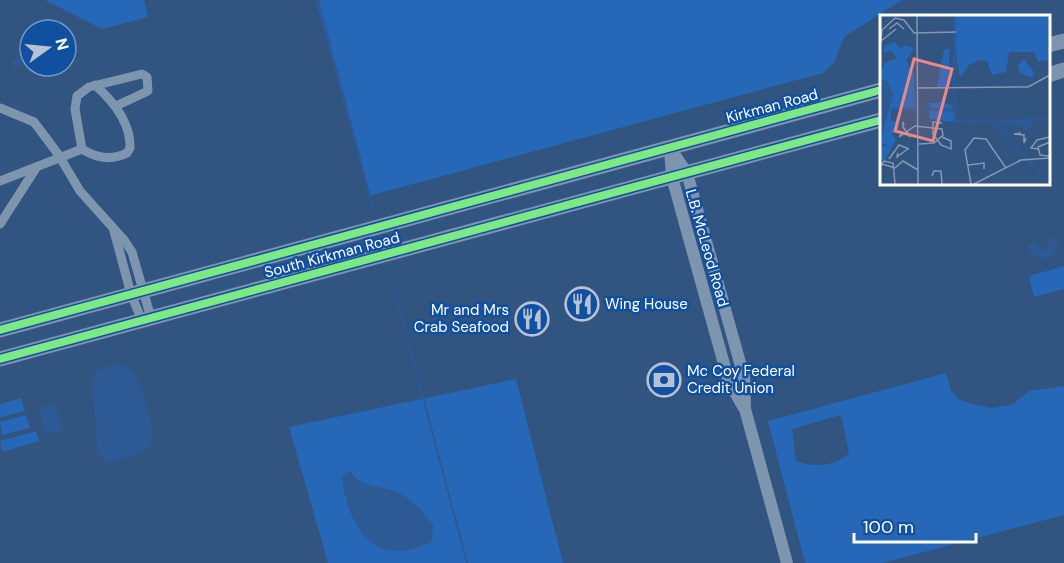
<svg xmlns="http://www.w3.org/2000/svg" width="1064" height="563" font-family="'DM Sans',sans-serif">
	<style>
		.green { fill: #2667b7; fill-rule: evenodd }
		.water { fill: #2d5994 }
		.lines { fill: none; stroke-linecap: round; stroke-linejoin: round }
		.stream { stroke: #2d5994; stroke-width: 2 }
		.minor { stroke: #7e95b0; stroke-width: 9 }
		.tertiary { stroke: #7e95b0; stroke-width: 12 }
		.primary { stroke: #7d93af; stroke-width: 15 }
		.cycleway-casing { stroke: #1150a1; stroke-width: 11 }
		.cycleway { stroke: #7ce984; stroke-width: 8 }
		.labels { text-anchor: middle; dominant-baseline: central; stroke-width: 5; stroke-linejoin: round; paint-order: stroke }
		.street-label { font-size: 15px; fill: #fff; stroke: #1150a1 }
		.poi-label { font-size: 15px; fill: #fff; stroke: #1150a1; text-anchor: start }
		.inset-river { fill: none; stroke: #2d5994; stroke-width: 3 }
		.inset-road { fill: none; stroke: #8498b3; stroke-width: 1.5 }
		.view { fill: #e88989; fill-opacity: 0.15; stroke: #e88989; stroke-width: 3 }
		.inset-edge { fill: none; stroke: #fff; stroke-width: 3 }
	</style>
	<rect width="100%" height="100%" fill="#325480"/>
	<g class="green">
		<polygon points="45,0 144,0 148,17 102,29"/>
		<polygon points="316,0 902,0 844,37 835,61 823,73 369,196"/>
		<polygon points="1064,266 1064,289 1034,297 1029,276"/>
		<path d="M946,373L951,390L957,398L971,404L992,408L1012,405L1029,391L1064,386V515L882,563H805L768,421ZM841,415L849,453C837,466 813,468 796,461L792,429Z"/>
		<polygon points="516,379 563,563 328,563 289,427"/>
		<polygon points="21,398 25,411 0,417 0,404"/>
		<polygon points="26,415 30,428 2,435 0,422"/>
		<polygon points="36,431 39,441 2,452 0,441"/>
	</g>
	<g class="water">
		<polygon points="28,51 30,64 23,63 14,70 11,61"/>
		<polygon points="1056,237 1059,249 1055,250 1054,256 1039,260 1035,255 1031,256 1027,245 1036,242 1041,251 1049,248 1048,240"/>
		<path d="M115,364C119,365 126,365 129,367C140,375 159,433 151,445C147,450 116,462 109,464L97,453L92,381L98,370Z"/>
		<polygon points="55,403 64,430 45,435 39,408"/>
		<path d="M350,471C362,489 384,485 401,494C414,501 424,513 433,525L432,542C423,545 413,550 404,551C362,555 345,510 342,476Z"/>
	</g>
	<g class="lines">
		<g class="stream">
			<polyline points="318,0 373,208"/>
			<polyline points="393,284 467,563"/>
		</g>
		<g class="minor">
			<polyline points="0,108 34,122 58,154 80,191 124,240 132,252 151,318"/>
			<path d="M82,149C96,158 111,161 127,153L130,148C131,122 113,101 95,85"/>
			<polyline points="0,181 82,149 75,109 77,96 89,87 142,74 147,77 148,91 116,106"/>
			<polyline points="0,224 36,168"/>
			<polyline points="114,231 131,294 142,321"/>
		</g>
		<g class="tertiary">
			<polyline points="670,148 687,173 692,191 744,377 745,409 787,563"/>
			<polyline points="670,149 672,177 729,382 744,408"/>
		</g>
		<g class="primary">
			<polyline points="1048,45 1064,41"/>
			<polyline points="1048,75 1064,70"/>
			<polyline points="0,330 881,90"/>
			<polyline points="0,359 881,120"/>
		</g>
		<g class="cycleway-casing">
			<g id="cycleway">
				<polyline points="0,330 881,90"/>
				<polyline points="0,359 881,120"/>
			</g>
		</g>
		<use href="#cycleway" class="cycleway"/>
	</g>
	<defs>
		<g id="restaurant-ring" transform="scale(1.725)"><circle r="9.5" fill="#1150a1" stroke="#b7c3d3" stroke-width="1.5"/><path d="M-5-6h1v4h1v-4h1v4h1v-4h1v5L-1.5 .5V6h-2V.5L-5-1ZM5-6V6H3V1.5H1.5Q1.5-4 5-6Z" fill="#b7c3d3"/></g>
		<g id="bank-ring" transform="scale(1.725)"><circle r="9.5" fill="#1150a1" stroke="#b7c3d3" stroke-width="1.5"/><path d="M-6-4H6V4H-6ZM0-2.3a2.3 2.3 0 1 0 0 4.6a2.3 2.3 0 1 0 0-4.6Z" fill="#b7c3d3"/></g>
	</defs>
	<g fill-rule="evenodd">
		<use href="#restaurant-ring" x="582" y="304"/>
		<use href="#restaurant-ring" x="532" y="319"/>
		<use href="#bank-ring" x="664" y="380"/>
	</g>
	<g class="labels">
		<g class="street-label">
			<text transform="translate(772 106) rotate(-15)">Kirkman Road</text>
			<text transform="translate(707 248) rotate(74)">L.B. McLeod Road</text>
			<text transform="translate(332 255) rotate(-15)">South Kirkman Road</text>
		</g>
		<g class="poi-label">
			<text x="605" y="304">Wing House</text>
			<text x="509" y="310" text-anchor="end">Mr and Mrs<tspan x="509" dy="17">Crab Seafood</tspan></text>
			<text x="687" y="371">Mc Coy Federal<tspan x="687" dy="17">Credit Union</tspan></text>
		</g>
	</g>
	<g transform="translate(880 15)">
		<rect width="170" height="170" fill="#325480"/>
		<path d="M73,0H169V45L158,47L154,37H129L126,57L112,60L107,46L100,45L89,50L80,63L76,40L75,70ZM15,27L20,33L26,30L34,34L26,45L34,60L35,94L11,95V106H19L12,120L16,125L5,145L0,146V130L9,131L0,128L13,78L7,66L0,64V58L5,48L17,43L11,36L3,38L5,30ZM69,34V72H57L64,35ZM144,44L154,57L153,63L140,58L138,50ZM50,88H66L75,93V107L49,104Z" fill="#2667b7"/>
		<path d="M0,64L7,66L13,78L0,128L9,133L0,130ZM118,107H153L147,116L138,110H123L144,135Z" fill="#2d5994"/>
		<path class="inset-river" d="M74,0L75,106L113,107L170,169M11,94H36M41,94L73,95M111,107L170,104"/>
		<path class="inset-road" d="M37,0L38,169M9,14L17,8L24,14M1,26L16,14M0,32L2,15L15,3L24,5L34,18L76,17M37,73L148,72L170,60M24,110L23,107V112L30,122L27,116M23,117L19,122L35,111L62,114L63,120L54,128L39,129M141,118L134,119L144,120V128L146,123M62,122L71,126V134L61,130L53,119V107L62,108M158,134L151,133L157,125L170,122M18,138L17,142L29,133M169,141L160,140L158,132L170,127M9,144L19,130L29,134M2,149L15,153L23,146L38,155M88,150L104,148V154M0,152L4,146L13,148L15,169M52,161L54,156H61L62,169M91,169L85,135L94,123L106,124L126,153M94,169L141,145L170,143"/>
		<path class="view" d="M34,44L72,54L53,126L15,116Z"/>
		<rect width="170" height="170" class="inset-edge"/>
	</g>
	<g transform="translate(48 48) rotate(75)"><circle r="28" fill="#1150a1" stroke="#7096c7" stroke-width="1.5"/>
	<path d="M0-4.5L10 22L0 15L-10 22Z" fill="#b7c3d3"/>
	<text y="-9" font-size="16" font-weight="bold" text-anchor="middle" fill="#ffffff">N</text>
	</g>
	<path d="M854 533v9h122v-9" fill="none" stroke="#ffffff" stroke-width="3"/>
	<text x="863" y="533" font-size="18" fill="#ffffff" stroke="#1150a1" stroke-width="4.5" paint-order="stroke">100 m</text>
</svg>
